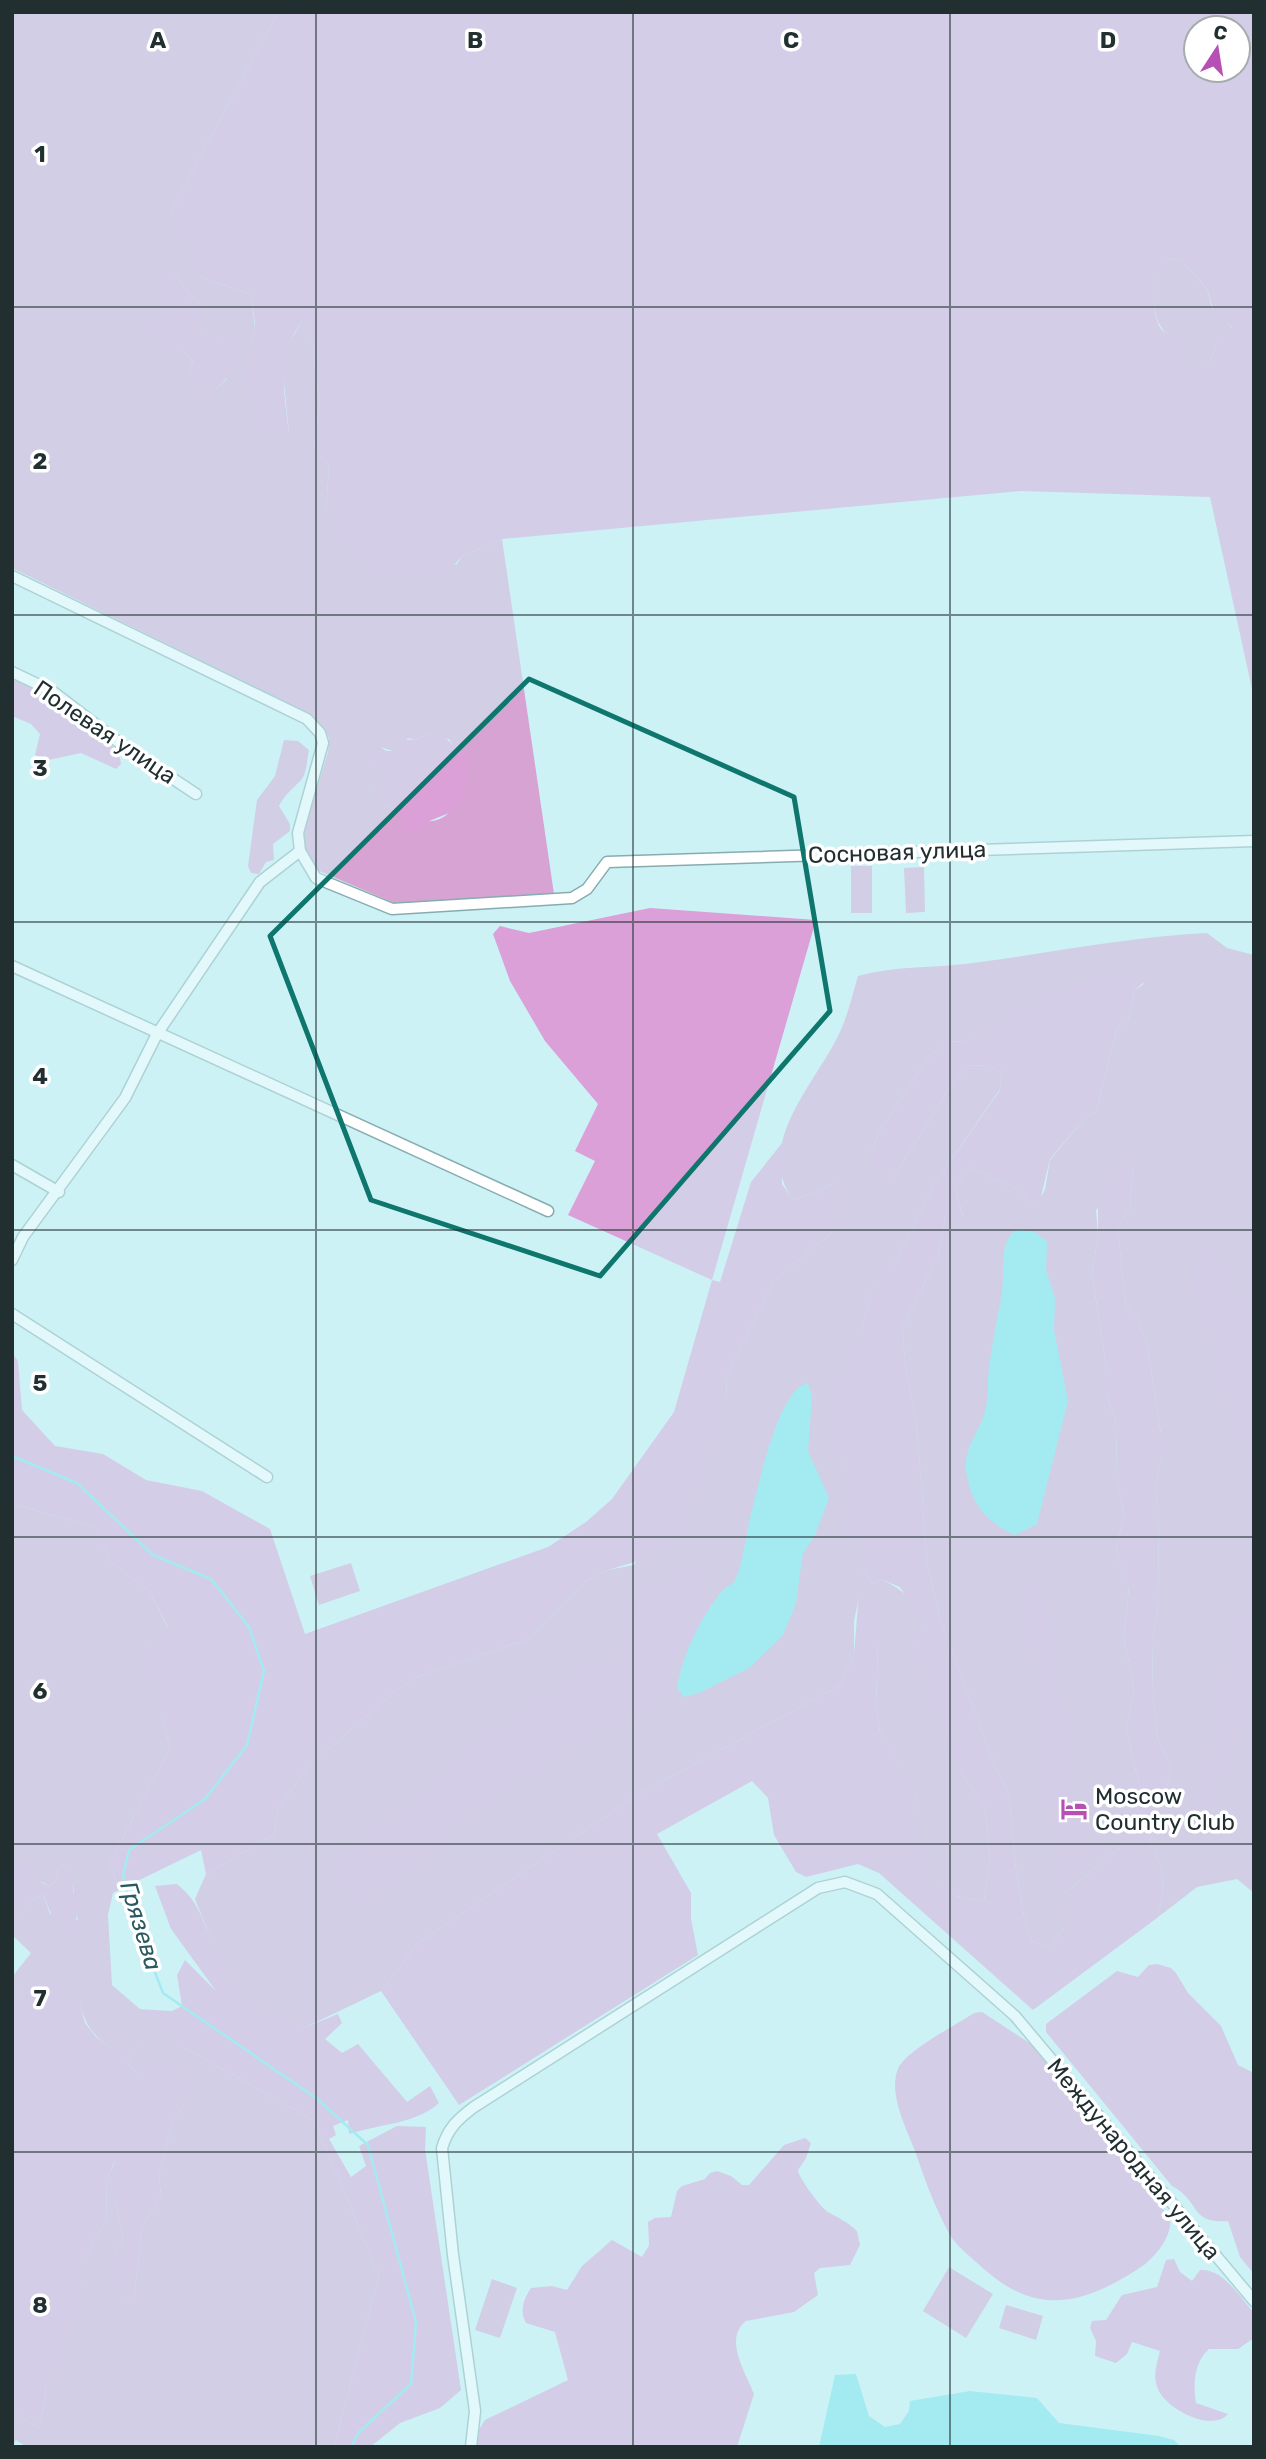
<svg xmlns="http://www.w3.org/2000/svg" width="1266" height="2459" font-family="Rubik,sans-serif">
	<style>
		.green { fill: #d7a3d3; fill-rule: evenodd }
		.forest { fill: #dba0d8; fill-rule: evenodd }
		.water { fill: #74e1eb }
		.lines { fill: none; stroke-linecap: round; stroke-linejoin: round }
		.stream { stroke: #74e1eb; stroke-width: 2.5 }
		.minor-casing { stroke: #87acb0; stroke-width: 13 }
		.minor { stroke: #fff; stroke-width: 10 }
		.marked { fill: none; stroke: #0f766e; stroke-width: 5; stroke-linejoin: round }
		.grid { fill: none; stroke: #212f31; stroke-width: 2; stroke-opacity: 0.55 }
		.labels { text-anchor: middle; dominant-baseline: central; stroke-width: 7; stroke-linejoin: round; paint-order: stroke }
		.street-label { font-size: 23px; fill: #212f31; stroke: #fff }
		.poi-label { font-size: 23px; fill: #212f31; stroke: #fff; text-anchor: start }
		.water-label { font-size: 24px; font-style: italic; fill: #2a5a5f; stroke: #fff }
		.grid-label { font-size: 23px; text-anchor: middle; font-weight: bold; fill: #212f31; stroke: #fff; stroke-width: 7; stroke-linejoin: round; paint-order: stroke }
	</style>
	<rect width="100%" height="100%" fill="#ccf2f6"/>
	<g class="green">
		<path d="M12,12H278L171,211L203,278L251,294L255,329L248,356L289,434L282,363L289,343L304,318L316,353L313,357L320,401L314,447L329,466L326,509L362,558L415,574L435,573L457,564L462,556L502,539L554,894L394,903L317,870L304,851V831L328,752L329,738L314,716L12,568ZM174,271L189,295L200,303V331L208,342L223,337L227,379L208,396L189,376L193,361L183,351L169,348L149,321C163,309 168,300 166,283ZM428,734L449,739L457,752L468,760C466,782 457,824 426,821C420,821 412,817 405,815C390,809 380,802 374,787L384,776L368,759L380,747L393,751L408,738L415,740Z"/>
		<path d="M1168,258L1182,261L1207,289L1212,308L1232,328L1216,345L1211,359L1201,368H1193L1188,363C1189,335 1169,343 1160,325C1151,310 1151,268 1168,258Z"/>
		<path d="M284,740L298,741L309,750C307,759 307,772 302,779C293,789 285,794 279,806L290,824V831L273,844L274,860L266,862L259,874L251,873L248,866L257,800L275,776Z"/>
		<rect x="851" y="866" width="21" height="47"/>
		<polygon points="924,867 925,912 906,913 904,868"/>
		<path d="M1207,933L1227,948L1254,955V1893L1237,1879L1197,1887L1157,1918C1166,1893 1164,1864 1150,1841L1164,1803L1171,1765L1158,1740L1153,1696L1152,1642L1159,1603L1158,1508L1155,1487L1161,1460V1434L1147,1344L1137,1318L1127,1307L1124,1294L1118,1229L1130,1206L1133,1167L1096,1210L1098,1236L1092,1274L1107,1371V1396L1116,1423L1117,1478L1124,1513L1116,1551L1129,1586L1124,1637L1134,1690L1126,1728L1141,1793L1136,1818L1124,1834V1844L1065,1893V1926L1051,1947L1032,1941L1024,1917L1016,1869L1009,1796L989,1751L940,1618L927,1562L917,1428L906,1370L902,1327L938,1257L946,1213L963,1216L955,1189L968,1167L1017,1189L1034,1208L1045,1190L1050,1160L1084,1119L1096,1112L1117,1028L1128,1020L1134,991L1145,983L1003,1022L968,1041L949,1042L930,1055L881,1129L871,1150L893,1178L952,1084L967,1066L987,1065L1002,1072L1000,1089L936,1182L896,1261L875,1280L862,1327L850,1352L839,1460L861,1491L844,1539H863V1568L872,1584L880,1579C897,1586 921,1602 921,1624C921,1631 916,1640 913,1646L961,1773L985,1807L990,1857L984,1901L956,1896L921,1872L915,1790L880,1732L876,1706L878,1641L860,1592L854,1621V1654L839,1686L639,1794L418,1943L381,1991L306,2027C296,2024 283,2022 274,2017C232,1993 212,1942 195,1899L206,1874L274,1835L278,1808L309,1766L399,1688L421,1675L528,1639L585,1582L608,1570L634,1565L726,1401L727,1375L775,1280L837,1228V1180L818,1192L793,1200C754,1145 813,1086 837,1038C847,1019 852,996 858,976C894,966 929,968 965,964C1046,954 1125,937 1207,933Z"/>
		<path d="M12,1504L95,1527L112,1563L150,1592L168,1628L148,1649L163,1690V1717L170,1748L110,1862L119,1890L113,1893L108,1915L112,1985L185,2048L315,2121L379,2276L334,2447H27L16,2440L12,2447V2411L38,2428L45,2403L46,2384L84,2283V2261L106,2219L107,2178L116,2160L115,2198L123,2239L115,2256L119,2296L137,2306L135,2289L142,2228L161,2195L159,2175L163,2157L173,2120L184,2106L139,2076L127,2061L138,2040L112,2048C93,2036 86,2026 80,2004L23,1996L12,1987V1977L31,1953L12,1935V1914H22L34,1899L43,1894L50,1914L78,1920L74,1910V1891L66,1865L58,1869L57,1879L50,1886L12,1868Z"/>
		<polygon points="351,1563 360,1591 319,1605 310,1576"/>
		<polygon points="949,2267 993,2294 966,2338 923,2311"/>
		<polygon points="492,2279 517,2288 500,2338 475,2330"/>
		<polygon points="1006,2305 1043,2316 1036,2340 999,2328"/>
	</g>
	<g class="forest">
		<path d="M278,12H1254V698L1210,497L1021,491L502,539L462,556L449,571C429,574 378,583 362,572V559L352,557L326,509L329,466L314,447L320,401L313,357L316,353L304,319C274,355 285,392 289,435C249,436 243,386 248,354C250,346 254,336 255,327C255,317 252,305 251,294L203,278L185,248L171,211ZM1196,28H1238V70H1196ZM1168,258L1182,261L1202,283L1207,289L1215,315L1232,327L1216,345L1211,359L1201,368H1193C1186,361 1190,352 1184,344C1178,336 1167,336 1161,329C1151,315 1151,268 1168,258Z"/>
		<path d="M159,269L174,271L189,295L200,303V331L208,341L223,337L238,341L236,369L208,397L194,389L189,376L193,361L183,351L155,348L149,334V320C168,304 170,291 159,269Z"/>
		<path d="M12,677C30,686 53,700 68,714C72,718 73,723 77,727C93,739 119,739 121,764L116,769L81,753L48,760L35,755L40,734L31,724L12,716Z"/>
		<path d="M428,734L443,735L468,760V782L458,801L459,809L427,822C422,833 413,834 403,828L399,813C388,805 377,802 374,787L383,776L368,759L364,744L368,738L386,751H393L400,739L415,740Z"/>
		<polygon points="650,908 816,920 712,1280 720,1282 751,1182 782,1143 782,1184 793,1200 818,1192 837,1180 837,1228 775,1280 727,1375 726,1401 700,1486 677,1537 658,1555 608,1570 585,1582 528,1639 421,1675 399,1688 309,1766 278,1808 274,1835 206,1874 201,1850 119,1890 110,1862 170,1748 163,1717 163,1690 142,1681 148,1649 168,1627 150,1592 112,1563 95,1527 12,1504 12,1353 18,1361 22,1410 55,1446 103,1454 146,1480 202,1491 270,1529 305,1634 548,1547 586,1522 612,1499 674,1412 712,1280 568,1215 595,1161 575,1151 598,1104 545,1041 510,981 493,934 500,926 529,933"/>
		<path d="M1143,968L1149,977L1134,991L1128,1020L1117,1028L1096,1112L1084,1119L1050,1159L1039,1205L1034,1208L1017,1189L968,1167L955,1189L963,1217L946,1214L938,1257L902,1327L906,1370L917,1428L927,1562L940,1618L989,1751L1009,1796L1016,1869L1024,1917L1032,1941L1051,1947L1065,1926V1893L1124,1844V1833L1136,1818L1141,1793L1126,1728L1134,1690L1124,1637L1129,1587L1116,1551L1124,1513L1117,1478L1116,1423L1107,1396V1371L1092,1274L1098,1236V1197L1117,1164L1128,1155L1133,1167L1130,1206L1118,1229L1124,1294L1127,1307L1137,1318L1147,1344L1161,1434V1460L1155,1487L1158,1508L1159,1603L1152,1642L1153,1696L1158,1740L1171,1765L1164,1803L1150,1841C1164,1864 1166,1893 1157,1918L1033,2010L879,1873L858,1864L806,1877L796,1872L774,1835L768,1798L752,1781L657,1834L691,1893V1919L698,1955L459,2105L381,1991L418,1943L639,1794L839,1686L854,1654L859,1592L873,1594L878,1641L876,1706L880,1732L915,1789L922,1872L956,1896L984,1901L990,1857L985,1807L961,1773L919,1674L913,1646L921,1626L919,1616L900,1587L880,1579L872,1584L863,1568V1539H843L841,1494L860,1491L839,1460L835,1448L833,1383L862,1327L875,1279L896,1261L936,1182L1000,1090L1002,1072L987,1065L967,1066L952,1084L893,1178L871,1168V1150L881,1129L930,1055L949,1042L968,1041L1055,990L1130,969Z"/>
		<polygon points="1216,1243 1254,1324 1254,1462 1246,1443 1229,1424 1205,1319 1191,1299 1195,1260 1210,1244"/>
		<polygon points="684,1563 702,1572 712,1608 696,1634 680,1649 659,1705 633,1714 512,1782 452,1831 443,1850 370,1899 351,1902 332,1880 332,1866 431,1783 462,1751 595,1660 608,1662 622,1653 621,1629 641,1595"/>
		<polygon points="1031,1585 1044,1591 1072,1758 1077,1811 1084,1838 1103,1849 1062,1890 1043,1800 1033,1661 1018,1600"/>
		<polygon points="1233,1619 1254,1623 1254,1679 1236,1754 1205,1810 1196,1803"/>
		<path d="M25,1863L33,1865L42,1883L50,1886L57,1879L58,1869L66,1865C73,1878 81,1926 73,1937C55,1929 50,1911 43,1894L34,1899L22,1914H12V1868Z"/>
		<path d="M177,1884C197,1901 198,1910 209,1933C233,1984 251,2010 306,2027L338,2014L342,2023L325,2039L342,2053L358,2044L407,2102L430,2086L439,2103C416,2124 379,2124 349,2134L348,2120L333,2126L336,2135L329,2139L351,2177L366,2166L359,2146L397,2126L426,2127L425,2149L461,2390L440,2408L400,2423L370,2447H334L379,2276L315,2121L185,2048L138,2009L172,2011L182,2006L177,1975L185,1960L216,1991L171,1929L155,1886Z"/>
		<path d="M1157,1964L1171,1968L1176,1973L1188,1993L1221,2026L1238,2065L1254,2073V2274L1240,2257L1228,2221C1189,2224 1201,2201 1172,2186L1046,2032V2024L1117,1971L1138,1977L1149,1965Z"/>
		<polygon points="52,1976 80,2004 85,2023 96,2037 112,2048 127,2033 138,2041 127,2061 139,2076 170,2061 192,2079 184,2106 173,2120 163,2157 159,2175 161,2195 142,2228 135,2289 138,2307 119,2296 114,2275 115,2256 123,2239 115,2198 115,2161 107,2178 106,2219 84,2261 84,2283 61,2372 46,2384 45,2403 38,2428 12,2411 12,1987 23,1996 34,1980"/>
		<path d="M982,2012L1031,2044L1170,2218C1173,2237 1153,2260 1138,2269C1082,2305 1037,2316 984,2269C972,2258 958,2248 950,2235C935,2208 925,2180 915,2151C906,2128 888,2093 898,2069C905,2051 956,2025 974,2013Z"/>
		<path d="M805,2138L811,2143L806,2158L798,2170C798,2177 821,2208 828,2212C839,2218 847,2222 857,2231L860,2245L850,2265L820,2268L814,2273L818,2295L794,2312L746,2321C723,2339 746,2373 754,2394L737,2447H476L477,2433L485,2420L568,2380L555,2332L526,2323C519,2311 524,2298 531,2288L552,2286L567,2290L582,2266L612,2240L642,2257L649,2245L648,2222L655,2218L671,2217L677,2191L682,2186L705,2179L710,2173L717,2171L731,2176L742,2185H749L784,2145Z"/>
		<path d="M1174,2259L1180,2272L1192,2281L1200,2270C1223,2268 1241,2298 1254,2313V2338L1238,2349H1209C1194,2362 1193,2385 1196,2403L1228,2414C1212,2433 1166,2409 1158,2389C1152,2376 1157,2364 1160,2351L1132,2342L1127,2354L1116,2363L1095,2356L1096,2341L1090,2328L1092,2321L1106,2320L1122,2295L1157,2287L1166,2260Z"/>
	</g>
	<g class="water">
		<path d="M1017,1229L1035,1232L1047,1242L1046,1270L1055,1298L1054,1330L1068,1401L1037,1524L1015,1535C985,1522 971,1503 966,1471C963,1451 978,1433 984,1415C989,1401 987,1383 989,1367C992,1344 997,1321 1001,1298C1006,1276 997,1242 1017,1229Z"/>
		<path d="M808,1383L812,1398L808,1451L829,1498L815,1535L803,1553L796,1603L783,1635L749,1668L699,1693L683,1697L677,1687C683,1654 701,1616 723,1590C726,1587 733,1584 735,1580C743,1565 747,1526 753,1506C760,1480 779,1388 808,1383Z"/>
		<polygon points="856,2374 869,2416 885,2427 900,2424 909,2411 910,2401 970,2391 1037,2398 1059,2423 1159,2436 1174,2440 1181,2447 819,2447 835,2375"/>
	</g>
	<g class="lines">
		<polyline class="stream" points="12,1456 77,1483 153,1555 211,1579 249,1627 264,1671 247,1745 205,1799 129,1850 123,1875 133,1916 163,1993 316,2098 368,2145 416,2322 411,2384 359,2432 351,2447"/>
		<g class="minor-casing">
			<g id="minor">
				<polyline points="12,576 307,719 320,733 323,743 298,833 300,851 316,878 392,909 572,898 587,889 607,862 1254,841"/>
				<polyline points="12,672 52,691 125,747 196,794"/>
				<polyline points="12,966 548,1211"/>
				<polyline points="12,1165 59,1192"/>
				<polyline points="12,1260 23,1237 125,1098 157,1034 260,882 300,851"/>
				<polyline points="12,1314 267,1477"/>
				<path d="M471,2447L475,2411L453,2255L442,2148C448,2128 458,2119 474,2107L818,1888L845,1882L877,1894L1015,2016L1254,2301"/>
			</g>
		</g>
		<use href="#minor" class="minor"/>
	</g>
	<path d="M0 0H1266V2459H0ZM529,679L794,797L830,1011L600,1276L371,1200L270,936Z" fill="#ccf2f6" fill-opacity=".55" fill-rule="evenodd"/>
	<path class="marked" d="M529,679L794,797L830,1011L600,1276L371,1200L270,936Z"/>
	<path class="grid" d="M316,12V2447M633,12V2447M950,12V2447M12,307H1254M12,615H1254M12,922H1254M12,1230H1254M12,1537H1254M12,1844H1254M12,2152H1254"/>
	<defs>
		<g id="hotel-bare" transform="scale(2.1)"><path d="M-6-4.5h1.5V1H6V5H4.5V3h-9V5H-6ZM-4 0a1.8 1.8 0 1 1 3.6 0ZM.5 0V-2.5h3Q6-2.5 6 0Z" fill="#b750b4" stroke="#fff" stroke-width="2.5" paint-order="stroke"/></g>
	</defs>
	<g fill-rule="evenodd">
		<use href="#hotel-bare" x="1074" y="1809"/>
	</g>
	<g class="labels">
		<g class="street-label">
			<text transform="translate(105 732) rotate(34)">Полевая улица</text>
			<text transform="translate(897 852) rotate(-2)">Сосновая улица</text>
			<text transform="translate(1134 2159) rotate(50)">Международная улица</text>
		</g>
		<g class="poi-label">
			<text x="1095" y="1796">Moscow<tspan x="1095" dy="26">Country Club</tspan></text>
		</g>
		<g class="water-label">
			<text transform="translate(141 1926) rotate(73)">Грязева</text>
		</g>
	</g>
	<g class="grid-label">
		<text x="158" y="48">A</text>
		<text x="475" y="48">B</text>
		<text x="791" y="48">C</text>
		<text x="1108" y="48">D</text>
		<text x="40" y="162">1</text>
		<text x="40" y="469">2</text>
		<text x="40" y="776">3</text>
		<text x="40" y="1084">4</text>
		<text x="40" y="1391">5</text>
		<text x="40" y="1699">6</text>
		<text x="40" y="2006">7</text>
		<text x="40" y="2313">8</text>
	</g>
	<rect width="1266" height="2459" fill="none" stroke="#212f31" stroke-width="28"/>
	<g transform="translate(1217 49) rotate(12)"><circle r="33" fill="#ffffff" stroke="#a6acad" stroke-width="2"/>
	<path d="M0-5L12 26L0 18L-12 26Z" fill="#b750b4"/>
	<text y="-10" font-size="19" font-weight="bold" text-anchor="middle" fill="#212f31">С</text>
	</g>
</svg>
